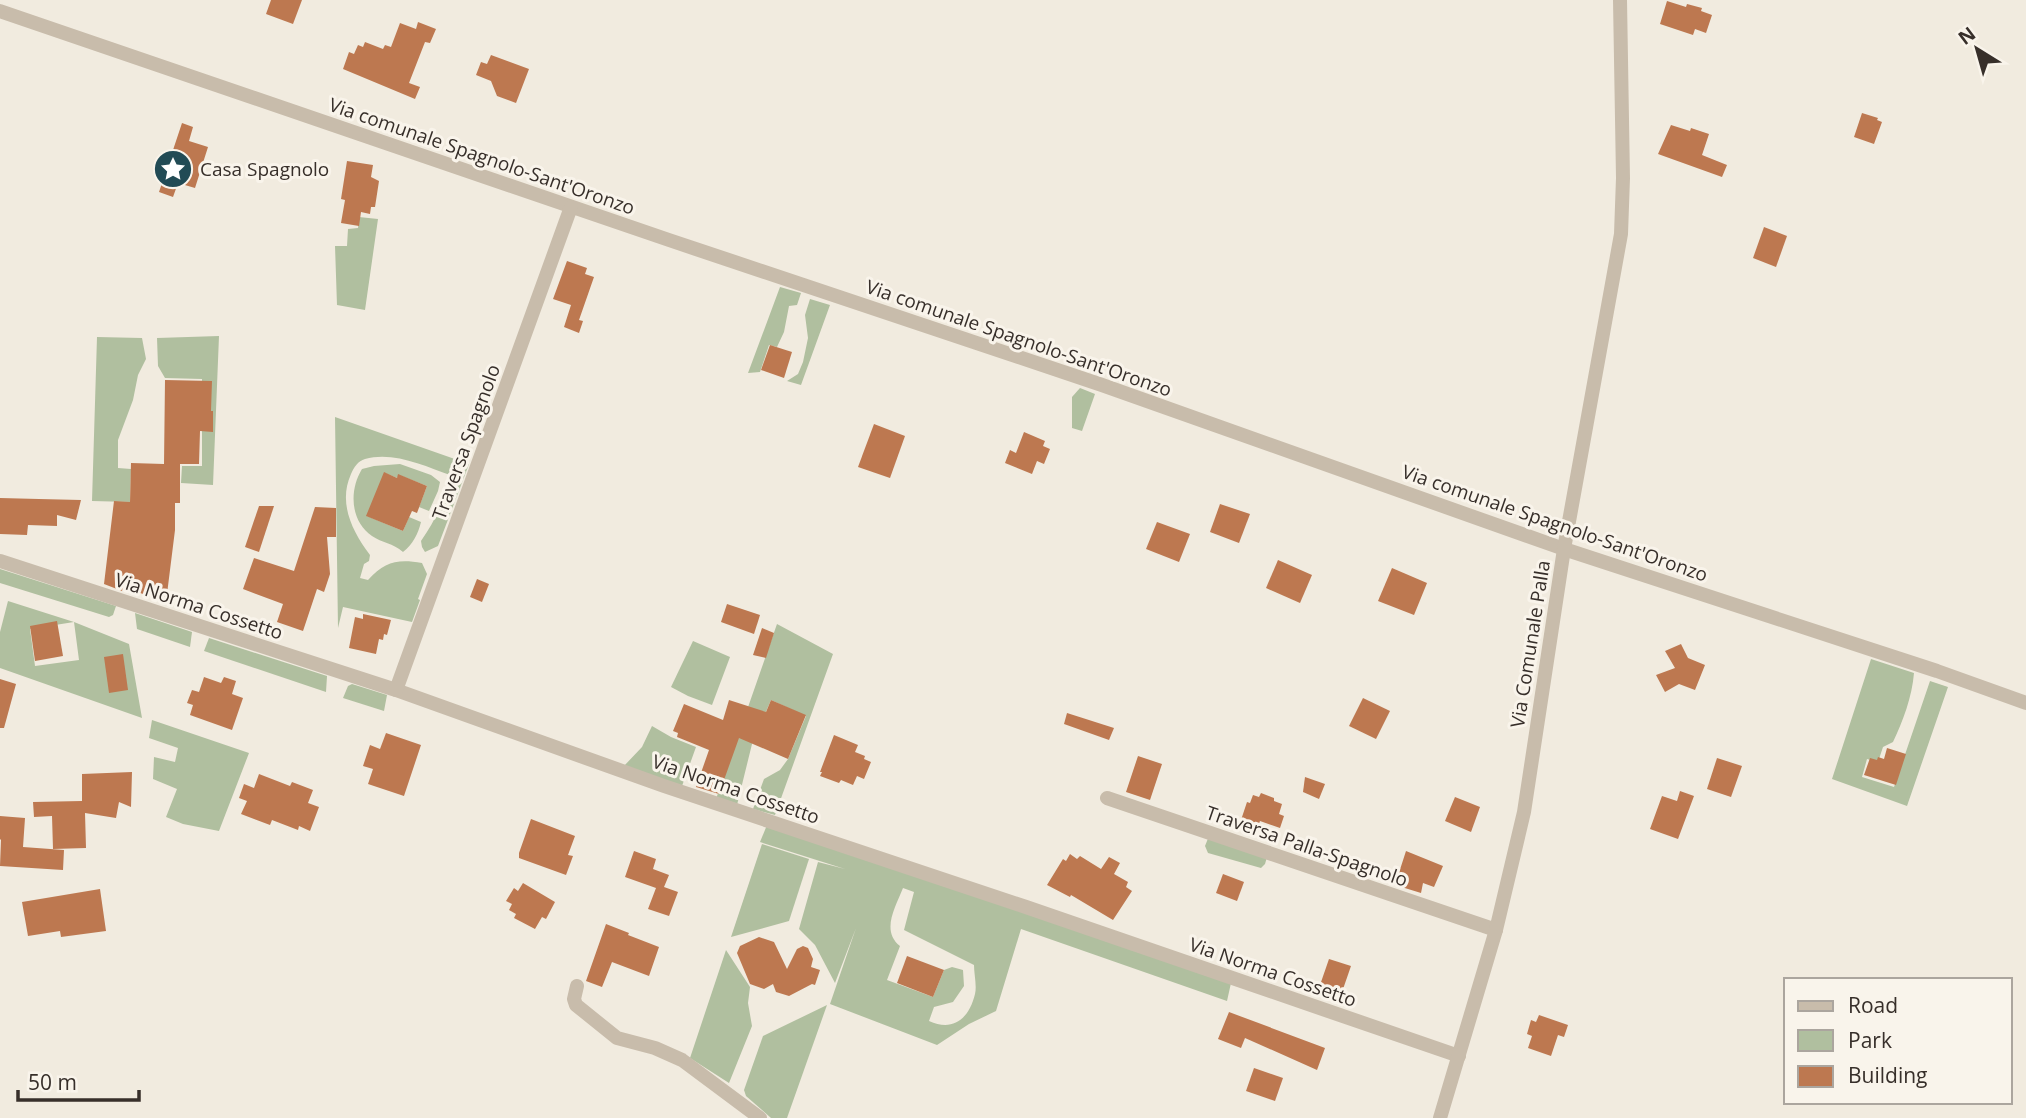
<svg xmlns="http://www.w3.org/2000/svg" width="2026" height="1118" font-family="'Open Sans',sans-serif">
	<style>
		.green { fill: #b0bf9f; fill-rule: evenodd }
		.building { fill: #bd7850 }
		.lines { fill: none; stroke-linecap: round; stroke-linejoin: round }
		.minor { stroke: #c8bcab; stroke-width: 14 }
		.labels { text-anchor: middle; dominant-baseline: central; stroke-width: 6; stroke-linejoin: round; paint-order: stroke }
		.street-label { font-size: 19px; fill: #372f2a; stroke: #f9f4eb }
		.poi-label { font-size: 19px; fill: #372f2a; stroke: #f9f4eb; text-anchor: start }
	</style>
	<rect width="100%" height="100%" fill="#f1ebdf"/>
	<g class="green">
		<polygon points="359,217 378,219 365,310 337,305 335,246 347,246 348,229 358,228"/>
		<polygon points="780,287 801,293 797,305 789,306 784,332 777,347 769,345 760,372 748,373"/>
		<polygon points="810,299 830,305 801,385 787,381 798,374 803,362 808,338 805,315"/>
		<polygon points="219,336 213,485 181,483 182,466 202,466 202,379 165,378 158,366 157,338"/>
		<polygon points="97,337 142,338 146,359 138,375 133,400 118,440 118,468 131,469 130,502 92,501"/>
		<polygon points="1080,388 1095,394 1082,431 1072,428 1072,397"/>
		<path d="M335,417L469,464L438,546L425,552L422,547L421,541C435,521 446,498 450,475C425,466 393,451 365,459C358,461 354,467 351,474C338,503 352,531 370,555L369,561L364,564L360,578L368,580C385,561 398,559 422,563L427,574L418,599L420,600L412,622L343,607L338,628Z"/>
		<path d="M400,464L431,475L440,482L438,491L429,511L419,507L427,486L399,475L397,478L385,473L367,516L403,531L409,517L421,522C418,534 413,544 403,552C393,543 382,543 372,536C350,521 349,490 362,469L374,466Z"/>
		<polygon points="0,569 116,606 113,615 109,617 0,583"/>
		<path d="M8,601L74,622L129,644L142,718L0,668V632ZM74,622L79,660L35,666L30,629Z"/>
		<polygon points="135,613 192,632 190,647 137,629"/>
		<polygon points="777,624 833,654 775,815 753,809 764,779 780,770 788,759 806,716 771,700 752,744 737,805 716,799"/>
		<polygon points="209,638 327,676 326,692 204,651"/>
		<polygon points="693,641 730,657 712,705 688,696 671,687"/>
		<path d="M1871,659L1914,673C1912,697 1903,721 1893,742L1883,747L1878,762L1867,759L1862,777L1894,787L1930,681L1948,687L1907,806L1832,779Z"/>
		<polygon points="352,684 387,695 384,711 343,698 348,686"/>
		<polygon points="152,720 249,753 219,831 183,824 166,817 177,789 153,779 154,757 175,762 178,748 149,738"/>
		<polygon points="652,726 671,737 696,747 682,786 624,766 642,747"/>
		<path d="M767,825L1231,983L1227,1001L1021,929L996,1011L969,1024L937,1045L830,1004L856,928L835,983L815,945L799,929L818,862L845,869L760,842ZM903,888L914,892L904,930L974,965C974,974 977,986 975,994C969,1019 953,1032 929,1021L934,1007L953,1002L964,986L963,970L952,967L944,970L933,997L887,980L900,946C881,931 895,908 903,888Z"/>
		<polygon points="1209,836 1267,857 1265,864 1261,868 1208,853 1205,846"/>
		<polygon points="762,844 809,859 789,921 731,937"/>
		<polygon points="726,950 750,987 748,1003 752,1026 729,1083 690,1058"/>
		<polygon points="827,1005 787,1118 771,1118 746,1096 744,1090 763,1036"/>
	</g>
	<g class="building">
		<polygon points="271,0 302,0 293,24 266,14"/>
		<polygon points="1667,1 1686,7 1687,4 1702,8 1701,11 1712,15 1706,33 1695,29 1693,35 1660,24"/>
		<polygon points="418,22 436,29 430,43 425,42 409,83 420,87 415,99 343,69 349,52 354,54 358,45 363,47 365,42 383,49 385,45 391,47 400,23 416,29"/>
		<polygon points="491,55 529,69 516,103 497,96 491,81 476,75 481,62 487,64"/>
		<polygon points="1862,113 1878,118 1877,120 1882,122 1874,144 1854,137"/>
		<polygon points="182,123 193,127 189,141 208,147 195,188 178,183 173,197 159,192"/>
		<polygon points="1671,125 1690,131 1691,128 1709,134 1702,155 1727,165 1722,177 1658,154"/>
		<polygon points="347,161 373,165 371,177 379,181 375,207 371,207 370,214 361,212 359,226 341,223 345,200 341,199"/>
		<polygon points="1764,227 1787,236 1776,267 1753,258"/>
		<polygon points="567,261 587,268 585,274 594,277 579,320 583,321 579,333 564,327 571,305 553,299"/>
		<polygon points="770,345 792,352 784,378 761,370"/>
		<polygon points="165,380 212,381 211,411 213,411 213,432 200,431 199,464 180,464 180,503 175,503 175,530 166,602 123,587 122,591 104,584 114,501 130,502 131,463 164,464"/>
		<polygon points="874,424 905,436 890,478 858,467"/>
		<polygon points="1024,432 1045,441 1043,446 1050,449 1044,464 1037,461 1032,474 1005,463 1010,450 1016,453"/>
		<polygon points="384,472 397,478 398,474 427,486 417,513 412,511 403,531 366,516"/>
		<polygon points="0,498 39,499 81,500 76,520 57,515 57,526 28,525 27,535 0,534"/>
		<polygon points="1220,504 1250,514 1239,543 1210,532"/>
		<polygon points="259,506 274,506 259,552 245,547"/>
		<polygon points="315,507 336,508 336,537 327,537 330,574 324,592 317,589 303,631 277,622 283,604 243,589 254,558 294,571"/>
		<polygon points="1157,522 1190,534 1179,562 1146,549"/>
		<polygon points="1278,560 1312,575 1300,603 1266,588"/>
		<polygon points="1392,568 1427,583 1414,615 1378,601"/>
		<polygon points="477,579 489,584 482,602 470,597"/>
		<polygon points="727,604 760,615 754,634 721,622"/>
		<polygon points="363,614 391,620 387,635 384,634 383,640 379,639 376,654 349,648 355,617 363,619"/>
		<polygon points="57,621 63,656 35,661 30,626"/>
		<polygon points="762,628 774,633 766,658 753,655"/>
		<polygon points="1681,644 1688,658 1705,665 1695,690 1679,684 1665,692 1656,675 1675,668 1665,651"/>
		<polygon points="123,654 128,690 109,693 104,657"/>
		<polygon points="204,677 221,683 224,677 236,681 232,694 243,698 232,730 190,715 193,705 187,703 192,690 199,692"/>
		<polygon points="0,679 16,684 4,728 0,728"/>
		<polygon points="1363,698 1390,711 1376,739 1349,726"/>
		<polygon points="729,700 766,712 771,700 806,715 788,759 739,738 719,794 696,787 709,750 677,737 678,733 673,731 684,704 723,720"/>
		<polygon points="1067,713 1114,728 1109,740 1064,724"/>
		<polygon points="386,733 421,745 404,796 368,784 373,769 363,766 370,745 380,749"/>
		<polygon points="834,735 858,745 855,752 865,756 864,759 871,762 864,779 857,776 853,785 841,780 839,783 820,776 822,772 820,772"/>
		<polygon points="1887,748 1906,754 1896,785 1864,775 1870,758 1877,760 1878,757 1884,759"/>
		<polygon points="1138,756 1162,764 1150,800 1126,792"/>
		<polygon points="1717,758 1742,766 1731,797 1707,789"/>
		<polygon points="132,772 131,807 119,802 116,818 85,813 86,848 53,849 52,816 34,817 33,802 82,801 82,774"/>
		<polygon points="259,774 290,786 292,782 313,790 308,803 319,807 310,831 299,826 298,830 272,820 270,825 241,814 247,801 239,798 244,784 254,788"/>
		<polygon points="1305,777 1325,784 1319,799 1303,792"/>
		<polygon points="1680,791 1694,796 1678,839 1650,829 1662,796 1677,801"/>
		<polygon points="1261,793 1274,798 1274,801 1282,804 1279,814 1284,816 1280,828 1260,821 1258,826 1241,820 1247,802 1250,803 1253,795 1259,797"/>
		<polygon points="1455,797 1480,807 1471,832 1445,821"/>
		<polygon points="0,816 25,818 23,847 64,850 63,870 0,866 1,840 0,839"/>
		<polygon points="531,819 575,836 568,855 573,856 566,875 519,858 519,853"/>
		<polygon points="634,851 656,859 653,869 669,875 664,887 678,892 669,916 648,909 656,888 625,877"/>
		<polygon points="1406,851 1443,866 1434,887 1423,883 1421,893 1395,885"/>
		<polygon points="1070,854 1077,859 1080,856 1101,869 1109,857 1120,863 1114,874 1128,882 1126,887 1132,891 1113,920 1071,895 1070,897 1047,885 1063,859 1066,861"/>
		<polygon points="1223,874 1244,882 1237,901 1216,893"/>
		<polygon points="523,883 555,902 546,919 542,917 535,929 514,918 516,914 509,910 512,904 506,901 514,888 518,891"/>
		<polygon points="100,889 106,931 61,937 60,931 28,936 22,902"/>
		<polygon points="606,924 629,933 628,935 659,947 649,976 612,962 602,987 586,981"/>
		<polygon points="759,937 774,942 787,969 797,949 803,946 808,948 813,959 811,967 820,970 815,985 812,984 789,996 776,992 773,984 764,989 750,984 737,953 740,946"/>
		<polygon points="907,956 944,970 933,997 897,983"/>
		<polygon points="1329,959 1351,966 1342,992 1320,985"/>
		<polygon points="1229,1012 1325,1048 1317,1070 1245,1038 1241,1048 1218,1039"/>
		<polygon points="1539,1015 1568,1025 1564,1037 1558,1035 1551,1056 1528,1048 1532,1036 1527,1034 1531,1020 1536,1022"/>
		<polygon points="1254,1068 1283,1078 1275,1101 1246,1091"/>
	</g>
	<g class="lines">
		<g class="minor">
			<polyline points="0,11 669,240 1102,385 1564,549 1937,671 2026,703"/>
			<polyline points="0,561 396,690 664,786 1026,907 1459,1056"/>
			<polyline points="396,690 571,207"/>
			<polyline points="1107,798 1496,930"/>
			<polyline points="577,986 574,999 576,1005 617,1038 655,1048 682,1060 760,1118"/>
			<polyline points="1440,1118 1496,930 1524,812 1564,549 1621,234 1623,178 1620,0"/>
		</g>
	</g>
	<defs>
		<g id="sight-disc" transform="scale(2.0125)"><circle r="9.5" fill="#224b55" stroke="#f9f4eb"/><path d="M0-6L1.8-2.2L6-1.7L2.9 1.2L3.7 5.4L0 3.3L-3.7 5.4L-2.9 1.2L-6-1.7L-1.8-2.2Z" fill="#fff"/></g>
	</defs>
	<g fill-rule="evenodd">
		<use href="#sight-disc" x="173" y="169"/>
	</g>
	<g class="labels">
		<g class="street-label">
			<text transform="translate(482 156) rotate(19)">Via comunale Spagnolo-Sant'Oronzo</text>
			<text transform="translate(1019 338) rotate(19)">Via comunale Spagnolo-Sant'Oronzo</text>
			<text transform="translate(466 442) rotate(-70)">Traversa Spagnolo</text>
			<text transform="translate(1555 523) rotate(19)">Via comunale Spagnolo-Sant'Oronzo</text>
			<text transform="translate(199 606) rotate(18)">Via Norma Cossetto</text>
			<text transform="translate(1530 644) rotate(-81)">Via Comunale Palla</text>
			<text transform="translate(736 789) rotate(19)">Via Norma Cossetto</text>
			<text transform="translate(1307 846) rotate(19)">Traversa Palla-Spagnolo</text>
			<text transform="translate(1273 972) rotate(19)">Via Norma Cossetto</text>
		</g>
		<g class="poi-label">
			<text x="200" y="169">Casa Spagnolo</text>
		</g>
	</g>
	<rect x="1784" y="978" width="228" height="126" fill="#f9f4eb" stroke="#aba59e" stroke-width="2"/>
	<rect x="1798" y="1001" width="35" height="10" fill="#c8bcab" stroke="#aba59e" stroke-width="2"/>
	<text x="1848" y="1013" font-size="21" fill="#372f2a">Road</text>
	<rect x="1798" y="1030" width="35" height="21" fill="#b0bf9f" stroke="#aba59e" stroke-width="2"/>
	<text x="1848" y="1048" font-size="21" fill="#372f2a">Park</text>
	<rect x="1798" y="1066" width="35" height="21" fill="#bd7850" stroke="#aba59e" stroke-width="2"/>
	<text x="1848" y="1083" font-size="21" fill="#372f2a">Building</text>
	<g transform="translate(1977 49) rotate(323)" stroke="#f9f4eb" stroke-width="5" paint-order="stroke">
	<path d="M0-5L12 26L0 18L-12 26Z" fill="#372f2a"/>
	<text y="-10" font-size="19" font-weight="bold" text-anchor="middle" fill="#372f2a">N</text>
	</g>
	<path d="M18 1090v10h121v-10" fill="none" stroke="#372f2a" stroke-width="3.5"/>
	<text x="28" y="1090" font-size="21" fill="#372f2a" stroke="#f9f4eb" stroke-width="5" paint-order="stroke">50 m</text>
</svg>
